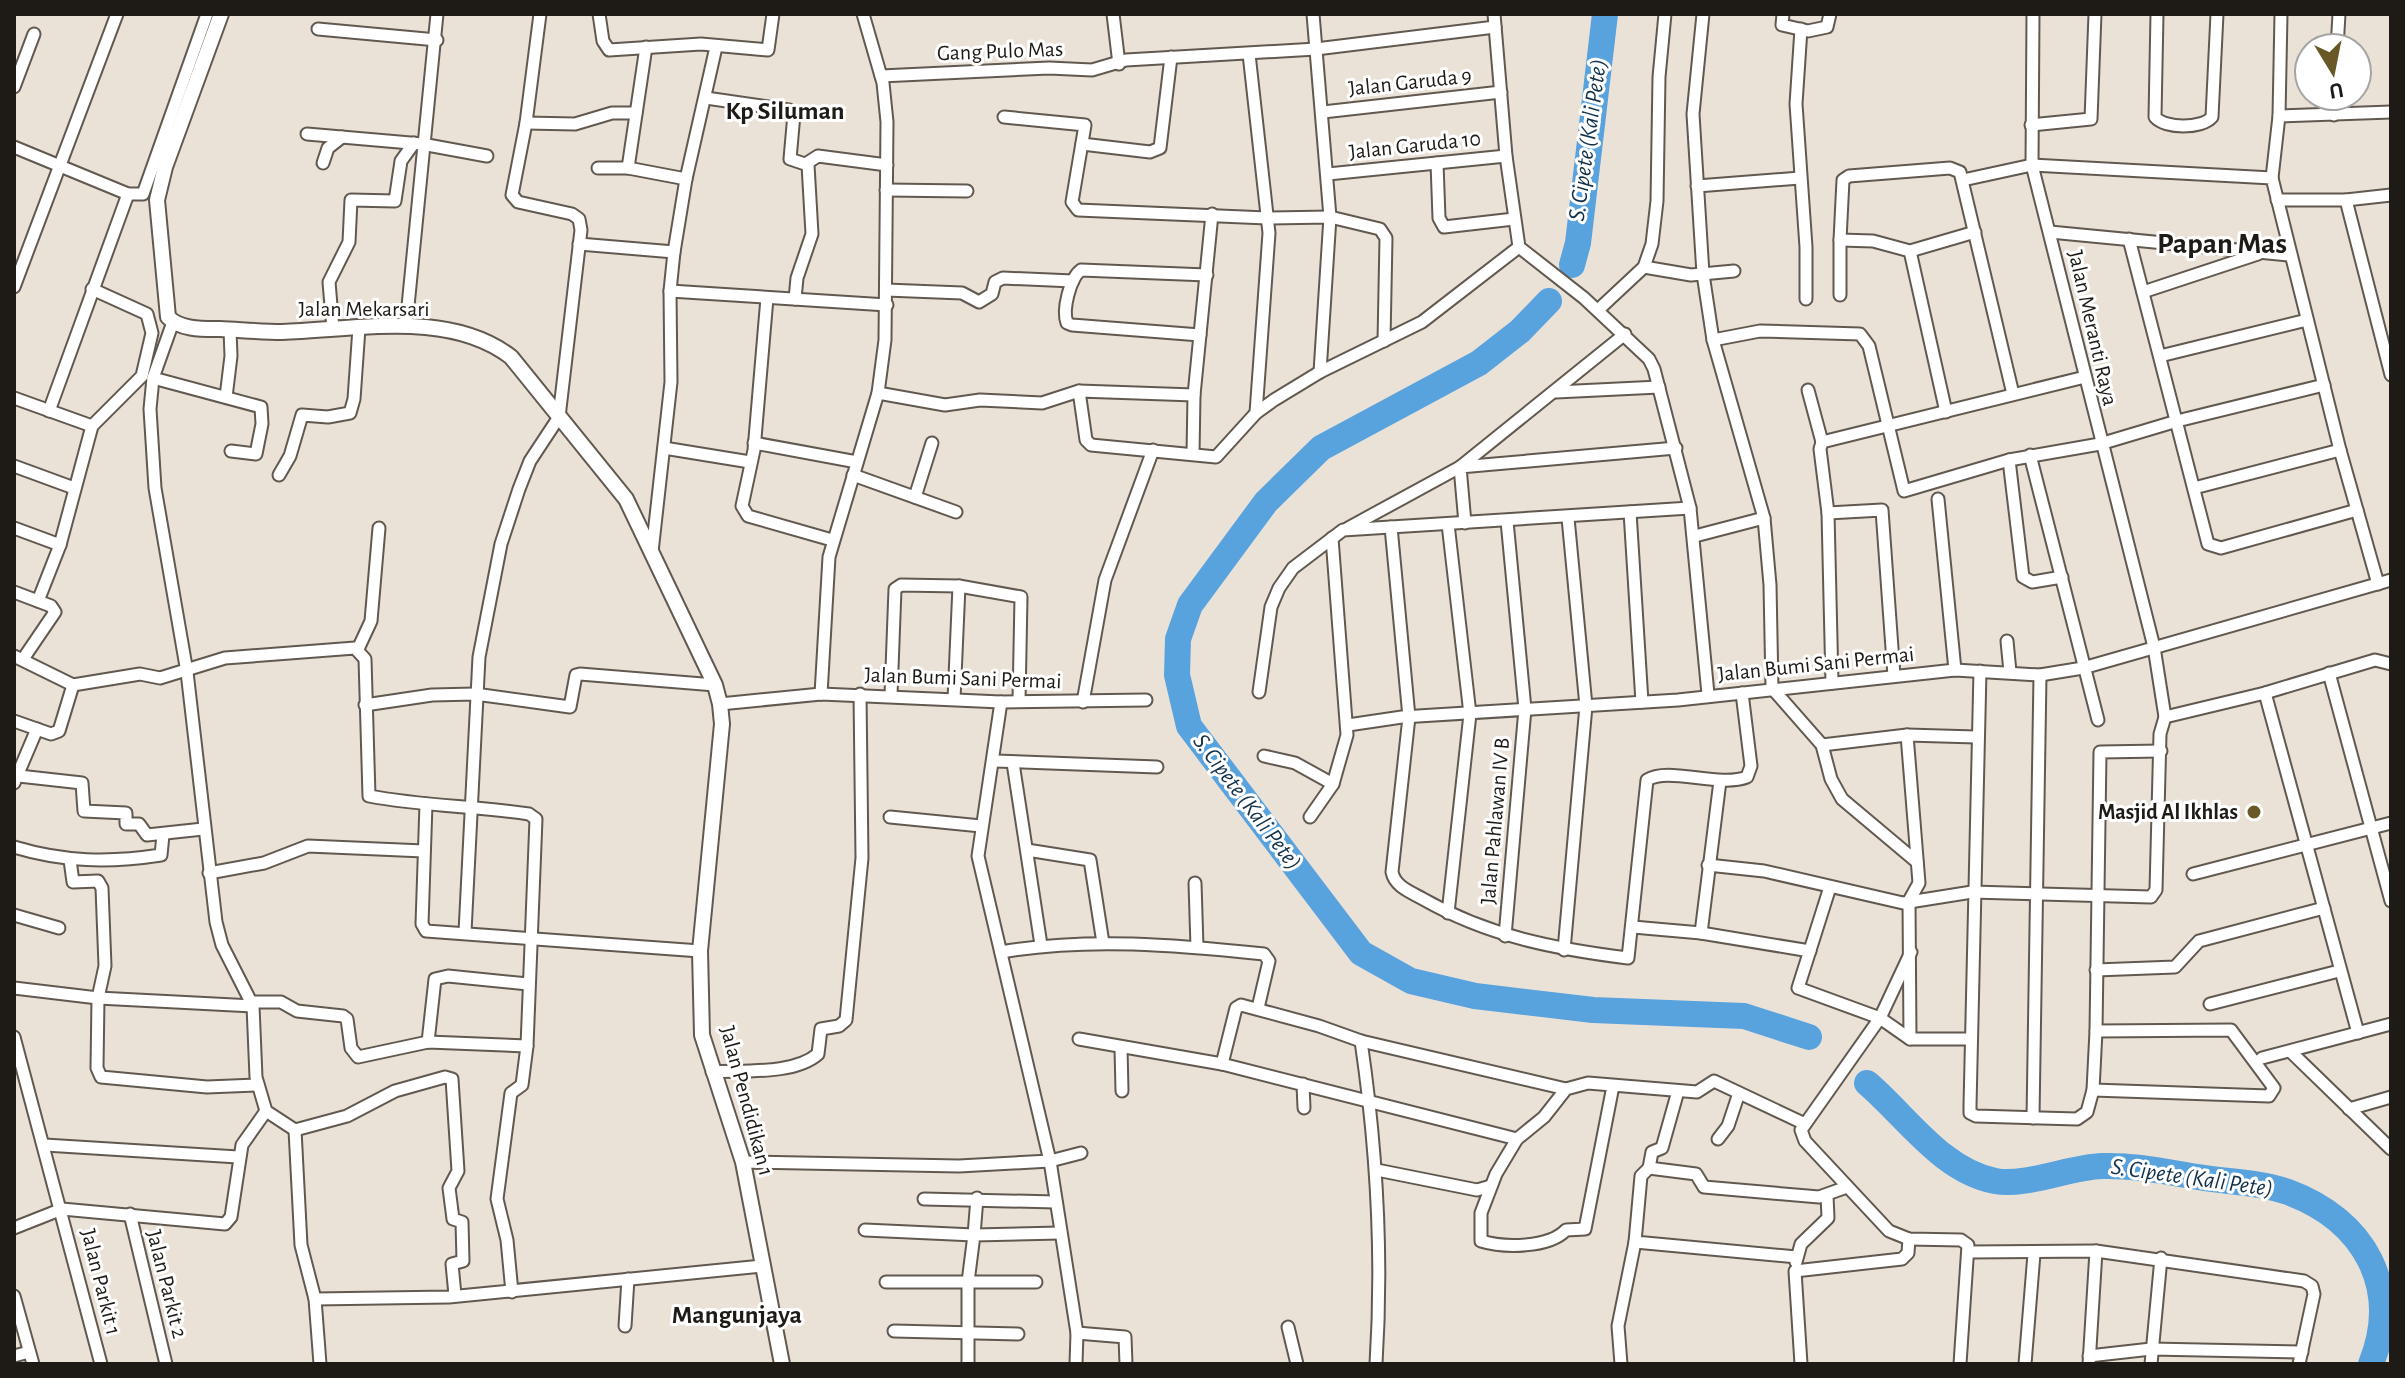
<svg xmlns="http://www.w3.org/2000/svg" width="2405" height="1378" font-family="'Alegreya Sans',sans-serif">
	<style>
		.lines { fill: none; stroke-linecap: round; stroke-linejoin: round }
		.river { stroke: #58a2de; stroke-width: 26 }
		.minor-casing { stroke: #615950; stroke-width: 15 }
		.tertiary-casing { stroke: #615950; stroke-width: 18 }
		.minor { stroke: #fff; stroke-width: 11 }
		.tertiary { stroke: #fff; stroke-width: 14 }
		.poi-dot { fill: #675825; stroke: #fff; stroke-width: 3 }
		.labels { text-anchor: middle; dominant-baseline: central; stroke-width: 6; stroke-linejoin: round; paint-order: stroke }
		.street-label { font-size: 22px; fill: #1e1b17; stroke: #fff }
		.poi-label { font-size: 22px; font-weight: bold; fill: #1e1b17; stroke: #fff; text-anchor: end }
		.water-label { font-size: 24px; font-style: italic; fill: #113049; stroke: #fff }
		.quarter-label { font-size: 26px; font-weight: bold; fill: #1e1b17; stroke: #fff }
		.district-label { font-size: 30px; font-weight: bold; fill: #1e1b17; stroke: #fff }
	</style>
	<rect width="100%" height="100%" fill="#ebe2d7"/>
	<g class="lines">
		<g class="river">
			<polyline points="1572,265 1578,243 1605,14"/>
			<polyline points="1549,301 1520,331 1479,363 1321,448 1266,502 1190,605 1178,639 1177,675 1189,726 1361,953 1411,981 1475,996 1593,1010 1744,1016 1809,1037"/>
			<path d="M1867,1083C1906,1116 1942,1171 1995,1181C2025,1187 2070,1167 2102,1166C2135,1165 2166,1172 2198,1177C2227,1182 2260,1182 2288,1192C2364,1220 2402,1287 2371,1364"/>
		</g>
		<g class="minor-casing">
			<g id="minor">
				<polyline points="599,14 603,41 609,50 701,44 768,50 773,14"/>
				<polyline points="1113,14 1119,64"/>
				<polyline points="1313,14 1330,217 1320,372"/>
				<polyline points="1494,14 1506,156 1519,247 1584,298 1649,359 1654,369 1690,508 1708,694"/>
				<polyline points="1703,14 1693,114 1703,274 1713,340 1764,518 1770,585 1772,688 1822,745 1831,779 1842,799 1917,862"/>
				<polyline points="1783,14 1782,25 1808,31 1827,27 1830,14"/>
				<polyline points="2033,14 2032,165 2154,647 2165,717 2265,693 2375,660 2391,664"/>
				<path d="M2157,14L2155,117C2165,129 2202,129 2212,117L2217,14"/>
				<polyline points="318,29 437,40"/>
				<polyline points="1801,29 1796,104 1806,247 1806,299"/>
				<polyline points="2337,48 2339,14"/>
				<polyline points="1249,54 1269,233 1256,413"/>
				<polyline points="881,76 1049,68 1092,70 1126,60 1316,49 1495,27"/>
				<polyline points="14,87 34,34"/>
				<polyline points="706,98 789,110 794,114 790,159 808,165 812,234 797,278 795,299"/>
				<polyline points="1323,112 1501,92"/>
				<polyline points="2334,115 2335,96"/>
				<polyline points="2279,116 2391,112"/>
				<polyline points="1004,117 1085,125 1072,202 1078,210 1267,218 1330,217 1380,229 1386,238 1384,341"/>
				<polyline points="526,123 575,124 612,113 636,113"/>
				<polyline points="2031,125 2091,119 2095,14"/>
				<polyline points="307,134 422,144 487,156"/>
				<polyline points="1082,144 1150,152 1160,148 1171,57"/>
				<polyline points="14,147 128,194 143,194 207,14"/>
				<polyline points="323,163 328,148 342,137"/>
				<polyline points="807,163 818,156 887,165"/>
				<polyline points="1437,163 1439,218 1444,227 1514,219"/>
				<polyline points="598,168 628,168 686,179"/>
				<polyline points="628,168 646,47"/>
				<polyline points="1328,174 1506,156"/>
				<polyline points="2272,178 2279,116 2281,14"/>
				<polyline points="1963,180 2032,165 2272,178 2340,450 2378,584"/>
				<polyline points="1697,186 1800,178"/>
				<polyline points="886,190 967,191"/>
				<polyline points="2277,200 2346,200 2391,195"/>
				<polyline points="2346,200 2391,375"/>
				<polyline points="2050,232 2289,255"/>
				<polyline points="2129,239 2208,544 2221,548 2357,510"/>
				<polyline points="579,244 674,252"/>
				<polyline points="1910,251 1975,232"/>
				<polyline points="1644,267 1691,275 1734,271"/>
				<polyline points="14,287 117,14"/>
				<polyline points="886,290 962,293 979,302 992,294 995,282 1003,278 1073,281"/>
				<polyline points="670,291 887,305"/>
				<polyline points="2143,292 2258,254"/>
				<polyline points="1840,295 1840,240"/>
				<polyline points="767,298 754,450 742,506 748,516 832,540"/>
				<polyline points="1598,310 1644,267 1652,244 1657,201 1659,77 1665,14"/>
				<polyline points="173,322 153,378 261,407 262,424 256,454 231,451"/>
				<polyline points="406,326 437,14"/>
				<polyline points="333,329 329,282 349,242 351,200 395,201 401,161 414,143"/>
				<path d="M1200,335L1072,325L1067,323C1062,310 1070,278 1081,270L1207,275"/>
				<polyline points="1713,340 1760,331 1860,334 1869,346 1904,491 2009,460 2100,444 2177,421 2324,385"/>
				<polyline points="2160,356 2307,320"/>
				<polyline points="153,378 150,409 155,488 187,672 216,922 222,945 253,1006 256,1077 266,1111 295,1130 347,1116 395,1091 445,1077 452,1079 458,1171 449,1188 453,1219 462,1222 463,1261 452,1264 455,1295"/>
				<polyline points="1808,390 1822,442"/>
				<polyline points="1556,392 1659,387"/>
				<polyline points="878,393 945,405 980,400 1042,403 1079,391"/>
				<polyline points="1194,395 1079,391 1086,440 1091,445 1216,457 1256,413 1274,400 1320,372 1422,322 1519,247"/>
				<polyline points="226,397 231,356 230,330"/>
				<polyline points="14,398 92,426"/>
				<polyline points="49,411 128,194"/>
				<polyline points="1946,412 1910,251 1873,241 1840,240 1843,180 1849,176 1950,168 1960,172 2013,394"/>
				<polyline points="754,443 857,462"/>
				<polyline points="664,448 750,462"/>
				<polyline points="1193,454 1194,395 1212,214"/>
				<polyline points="2030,455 2098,720"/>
				<polyline points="2009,460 2023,577 2032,582 2062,577"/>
				<polyline points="14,466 74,488"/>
				<polyline points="279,475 290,456 302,415 328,417 350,413 354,399 359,328"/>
				<polyline points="853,475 956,512"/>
				<polyline points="2194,488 2340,450"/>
				<polyline points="915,497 932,443"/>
				<polyline points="1938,499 1955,670"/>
				<polyline points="1630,512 1642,702"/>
				<polyline points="1828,513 1882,510 1894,676"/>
				<polyline points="1465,523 1460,467 1676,448"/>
				<path d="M1391,527L1409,717L1392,872C1395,887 1411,892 1423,899C1488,936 1555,949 1628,958L1647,780C1668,766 1719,788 1747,777L1751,766L1742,693"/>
				<polyline points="14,528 60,545"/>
				<polyline points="1348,528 1460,467 1625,334"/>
				<polyline points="1695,536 1764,518"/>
				<polyline points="652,552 671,382 670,291 674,252 686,179 716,47"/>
				<polyline points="14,592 51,606 55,612 23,659"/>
				<polyline points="38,601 60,545 92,426 142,376 152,333 147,314 92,289"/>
				<polyline points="2007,641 2010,672"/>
				<polyline points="358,649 371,621 379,528"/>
				<polyline points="14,656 73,685 59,731 51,734 14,721"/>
				<polyline points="1980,671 1970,1106 1970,1113 1976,1116 2077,1119 2087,1112 2093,1090 2096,1031 2100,752 2161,751"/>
				<polyline points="2329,673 2391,901"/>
				<polyline points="1832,683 1828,513 1820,449 1822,442 2085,377"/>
				<path d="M73,685L140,674L160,678L225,658L355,648L365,659L369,796C422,806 475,806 529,814L536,819L527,1046L522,1085L511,1093L497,1199L507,1240L512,1292"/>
				<polyline points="1259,692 1271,607 1279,588 1293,568 1343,530 1690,508"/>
				<polyline points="2265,693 2358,1033"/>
				<polyline points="821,694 829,557 878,393 885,340 887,122 883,83 863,14"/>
				<polyline points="891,695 895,589 901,585 959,586 1021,597 1019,701"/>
				<polyline points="954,699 959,586"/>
				<polyline points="1001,702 978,856 1050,1161 1077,1333 1076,1364"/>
				<polyline points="1083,702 1105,580 1153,450"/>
				<polyline points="720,704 821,694 1001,702 1146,700"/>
				<polyline points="365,705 432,695 475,694 570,707 576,675 580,674 715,685"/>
				<polyline points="1348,725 1402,717 1678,700 1955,670 2040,675 2083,668 2391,580"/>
				<polyline points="1907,735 1919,883 1909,901 1910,1039"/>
				<polyline points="1822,745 1907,735 1976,737"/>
				<polyline points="1264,756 1295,763 1333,784"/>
				<polyline points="995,761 1157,767"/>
				<polyline points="1013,763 1041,945"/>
				<polyline points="19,776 82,783 84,811 126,813 126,824 139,824 147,835 203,829"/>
				<polyline points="14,783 37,729"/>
				<polyline points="426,804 422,924 426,931 700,951"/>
				<polyline points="890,817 981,826"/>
				<polyline points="1310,817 1333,784 1347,735 1332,538"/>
				<path d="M14,847C64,862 109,863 161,855L163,835"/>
				<polyline points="1027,850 1090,860 1103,943"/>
				<polyline points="70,860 73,882 98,881 102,888 105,966 98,998 97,1068 101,1077 207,1087 258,1085"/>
				<polyline points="1708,865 1764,871 1903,903 1972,892 2151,897 2156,890 2160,734 2165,717"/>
				<polyline points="209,873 264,863 308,846 424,851"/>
				<polyline points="2193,874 2391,823"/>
				<polyline points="1195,883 1197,947"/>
				<polyline points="1830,887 1798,988 1880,1018 1910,1039 1971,1039"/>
				<polyline points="1448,913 1470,714 1448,524"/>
				<polyline points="14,915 59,928"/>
				<polyline points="1633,927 1701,933 1810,951"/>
				<polyline points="465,932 479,657 501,544 519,489 530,461 559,417 581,230 579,219 572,214 518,202 512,195 526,123 540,14"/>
				<polyline points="1701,933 1720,781"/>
				<polyline points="1505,936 1525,709 1507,521"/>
				<polyline points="1564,950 1586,706 1568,518"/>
				<path d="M1001,952C1088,937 1177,945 1264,954L1269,961L1258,1008"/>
				<polyline points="1911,952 1880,1018 1801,1130 1805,1141 1889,1231 1909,1239 1961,1240 1968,1245 1960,1364"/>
				<polyline points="2096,970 2175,967 2199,941 2324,908"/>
				<polyline points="14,988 98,998 253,1006"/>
				<polyline points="251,1002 281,1002 297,1011 343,1016 347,1019 351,1048 358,1057 428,1042 527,1046"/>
				<polyline points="2210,1004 2339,971"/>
				<polyline points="14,1037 101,1364"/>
				<polyline points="1079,1039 1222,1064 1517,1139"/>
				<path d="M1361,1041C1377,1150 1383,1255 1376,1364"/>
				<polyline points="428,1042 435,979 448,976 528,984"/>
				<polyline points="1121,1048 1122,1091"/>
				<polyline points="2291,1052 2391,1149"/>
				<polyline points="2262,1058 2391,1024"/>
				<polyline points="1222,1064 1236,1008 1241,1005 1319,1026 1361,1041 1566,1089"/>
				<path d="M712,1072C743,1070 794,1075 818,1054L821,1029L839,1026L846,1020L862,858L860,694"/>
				<polyline points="1303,1084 1304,1108"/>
				<path d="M1613,1086L1585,1229L1566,1230C1549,1248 1504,1248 1481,1241V1213L1496,1174L1517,1139L1544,1117L1566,1089L1588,1083L1697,1092L1714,1081L1805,1124"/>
				<polyline points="2093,1090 2269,1096 2274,1088 2231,1030 2096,1031"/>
				<polyline points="1678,1091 1662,1148 1652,1152 1649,1168 1641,1176 1635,1242 1797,1257"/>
				<polyline points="2349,1109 2391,1097"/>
				<polyline points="2033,1118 2040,675"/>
				<polyline points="295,1130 301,1245 315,1299 320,1364"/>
				<polyline points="1718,1139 1728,1126 1739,1093"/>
				<polyline points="45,1145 238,1157"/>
				<polyline points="743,1162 959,1166 1050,1161 1081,1153"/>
				<polyline points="1649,1168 1696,1174 1704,1187 1819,1197 1847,1187"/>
				<polyline points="1377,1170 1477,1190 1491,1186"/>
				<polyline points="924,1199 1056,1202"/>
				<polyline points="130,1214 166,1364"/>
				<polyline points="14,1228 62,1209 225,1224 231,1217 242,1145 266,1111"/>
				<polyline points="865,1230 974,1235 977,1198"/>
				<polyline points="1969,1252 2096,1251 2304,1281 2312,1286 2314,1294 2299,1364"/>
				<polyline points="1796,1262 1801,1244 1828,1218 1827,1196"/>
				<polyline points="886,1282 1036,1282"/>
				<polyline points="14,1296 33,1364"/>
				<polyline points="315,1299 449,1297 762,1266"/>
				<polyline points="625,1326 628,1279"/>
				<polyline points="1288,1327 1297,1364"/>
				<polyline points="894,1331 1018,1334"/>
				<polyline points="1077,1333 1125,1337 1126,1364"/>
				<polyline points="14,1356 29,1352"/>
				<polyline points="2089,1356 2151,1349 2302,1352"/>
				<polyline points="968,1364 968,1282 974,1235 1060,1233"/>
				<polyline points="1621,1364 1618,1326 1635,1242"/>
				<polyline points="1801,1364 1795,1271 1902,1259 1908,1253 1909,1239"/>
				<polyline points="2025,1364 2034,1254"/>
				<polyline points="2089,1364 2096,1251"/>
				<polyline points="2151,1364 2161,1258"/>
			</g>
		</g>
		<g class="tertiary-casing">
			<path id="tertiary" d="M221,14L165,167L157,200L168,317C180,330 204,329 220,329C241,330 262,332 282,332C355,330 449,309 511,357L626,499L715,685L720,704L722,724L700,951L702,1035L743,1162L782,1364"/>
		</g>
		<use href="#minor" class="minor"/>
		<use href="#tertiary" class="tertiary"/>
	</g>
	<circle class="poi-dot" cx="2254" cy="812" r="8"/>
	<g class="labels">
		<g class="street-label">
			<text transform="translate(1000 51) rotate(-2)">Gang Pulo Mas</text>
			<text transform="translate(1410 82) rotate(-6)">Jalan Garuda 9</text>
			<text transform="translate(1415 145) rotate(-6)">Jalan Garuda 10</text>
			<text x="364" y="309">Jalan Mekarsari</text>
			<text transform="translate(2093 328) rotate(77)">Jalan Meranti Raya</text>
			<text transform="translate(1816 664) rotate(-6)">Jalan Bumi Sani Permai</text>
			<text transform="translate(963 678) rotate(2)">Jalan Bumi Sani Permai</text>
			<text transform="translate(1495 821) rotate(-85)">Jalan Pahlawan IV B</text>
			<text transform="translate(747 1101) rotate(75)">Jalan Pendidikan 1</text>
			<text transform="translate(101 1282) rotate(76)">Jalan Parkit 1</text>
			<text transform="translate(167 1284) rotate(76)">Jalan Parkit 2</text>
		</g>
		<g class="poi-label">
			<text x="2238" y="812">Masjid Al Ikhlas</text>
		</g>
		<g class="water-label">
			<text transform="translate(1588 140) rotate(-82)">S. Cipete (Kali Pete)</text>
			<text transform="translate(1247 802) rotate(53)">S. Cipete (Kali Pete)</text>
			<text transform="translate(2192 1178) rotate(8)">S. Cipete (Kali Pete)</text>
		</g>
		<g class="quarter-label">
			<text x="785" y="111">Kp Siluman</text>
			<text x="737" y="1315">Mangunjaya</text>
		</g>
		<g class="district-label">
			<text x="2222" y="244">Papan Mas</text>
		</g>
	</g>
	<rect width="2405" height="1378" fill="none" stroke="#1e1b17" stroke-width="32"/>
	<g transform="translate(2333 72) rotate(170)"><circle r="38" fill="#ffffff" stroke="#a5a4a2" stroke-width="2"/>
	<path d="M0-6L14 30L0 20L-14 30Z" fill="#675825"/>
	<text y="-12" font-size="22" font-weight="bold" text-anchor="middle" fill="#1e1b17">U</text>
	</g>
</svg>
